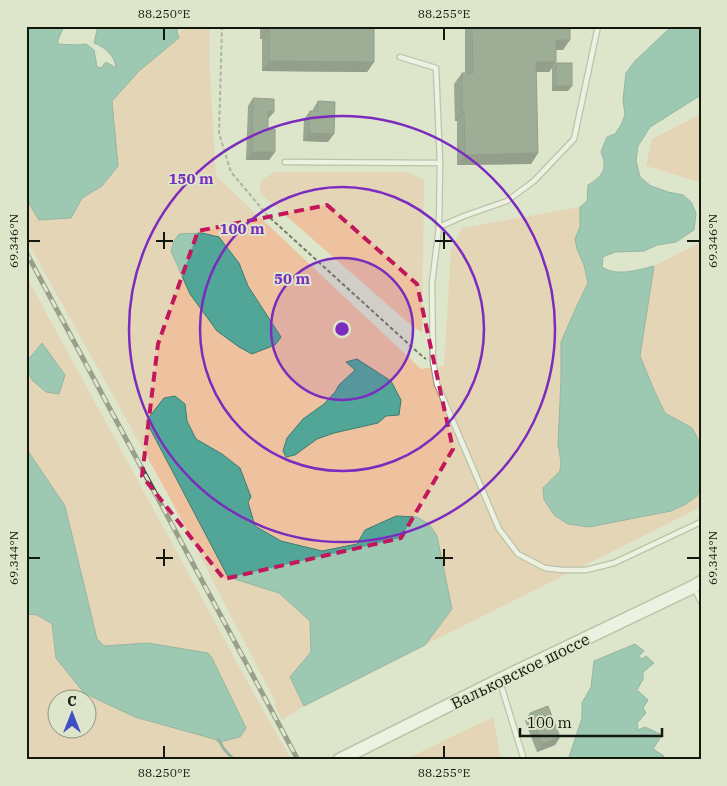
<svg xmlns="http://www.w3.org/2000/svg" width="727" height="786" font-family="'IBM Plex Serif',serif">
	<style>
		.green { fill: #eec29f; fill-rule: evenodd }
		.water { fill: #51a698; stroke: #3f7b6e }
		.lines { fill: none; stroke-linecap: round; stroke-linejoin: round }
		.stream { stroke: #3f7b6e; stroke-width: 3 }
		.service-casing { stroke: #929980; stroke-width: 7 }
		.secondary-casing { stroke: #929980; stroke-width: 15 }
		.path { stroke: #747a67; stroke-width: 2; stroke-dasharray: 4 2.5; stroke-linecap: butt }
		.service { stroke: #fff; stroke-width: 4.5 }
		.secondary { stroke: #fff; stroke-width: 12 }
		.rail-casing { stroke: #464a3c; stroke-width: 5 }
		.rail { stroke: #dde5ca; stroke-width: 3; stroke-dasharray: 9; stroke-linecap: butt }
		.wall { fill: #475a4c }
		.shaded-wall { fill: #3a4a3e }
		.building { fill: #536958; stroke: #3a4a3e }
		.marked { fill: none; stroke: #c2185b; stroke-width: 4; stroke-dasharray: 10 6; stroke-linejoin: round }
		.ticks { fill: none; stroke: #14170d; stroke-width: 2 }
		.ring { fill: none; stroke: #7b2cbf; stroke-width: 2.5 }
		.labels { text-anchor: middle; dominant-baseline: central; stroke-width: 4; stroke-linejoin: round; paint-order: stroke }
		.street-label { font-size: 16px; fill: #14170d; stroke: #dde5ca }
		.centre { fill: #7b2cbf; stroke: #dde5ca; stroke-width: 2.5 }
		.ring-label { font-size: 15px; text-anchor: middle; font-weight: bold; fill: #7b2cbf; stroke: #dde5ca; stroke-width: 4; stroke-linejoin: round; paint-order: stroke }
		.neatline { fill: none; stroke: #14170d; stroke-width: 2 }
		.ticks-label { font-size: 12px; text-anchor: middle; fill: #14170d }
	</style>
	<rect width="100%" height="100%" fill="#dde5ca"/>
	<g class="green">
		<path d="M194,26H210L209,58L216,176L421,369L444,366L451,249L462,228L580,207V227L575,239L584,265L588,283L575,310L561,342V379L558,444L561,462L560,471L543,488L589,527L671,511L686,504L697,496L701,483V507L425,645L452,609L437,536L365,530L358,544L323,551L281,541L255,526L248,502L222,454L196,439L187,421L185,404L175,396L228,576L279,593L310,621L311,652L290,677L304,706L282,720L274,704L276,703L169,496L26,239V199L39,220L71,218L82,198L102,186L118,166L112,101L139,71L179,39L177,32ZM218,237L239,263L248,286L268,318L239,347L217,331ZM347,362L399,415L386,416L378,423L334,433L316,439L295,455L286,457L303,419L324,404L335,392L339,385L355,370Z"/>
		<polygon points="701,114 701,206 700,182 646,166 652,139"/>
		<polygon points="273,172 406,172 424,180 422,332 412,326 260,193 260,182"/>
		<polygon points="701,242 701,445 692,428 665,413 654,390 640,356 654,266"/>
		<path d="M26,276L263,710L292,760H26V614L37,615L53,624L56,658L219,742L246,728L212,658L208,653L148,643L104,646L97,639L65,507L26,448ZM42,343L47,392C34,381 28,378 27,361ZM58,698H88V728H58Z"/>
		<polygon points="493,717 501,760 404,760"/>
	</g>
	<g class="water">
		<path d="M26,26H64L58,40V44L76,45L86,44L94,50L97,67L101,68L106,62L116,68C116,57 104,46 94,43L98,26H178L177,32L179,38L139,71L112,101L118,166L102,186L82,198L71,218L39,220L26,199Z"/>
		<path d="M672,26H701V95L650,127L638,146L636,161L640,177L651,186L668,192L683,195L691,202L696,213L694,230L676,242L657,245L644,251L615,252L603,257L602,267C617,277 638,270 654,266L640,356L654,390L665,413L692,428L701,445V483L697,496L686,504L671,511L589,527L568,524L555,516L544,500L543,488L560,471L561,462L558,444L561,379V342L575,310L588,283L584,265L577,249L575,239L580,227V207L587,201L588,185C603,176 608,169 601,152L607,137L615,134L621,125L625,115L623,100L626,73L635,61Z"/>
		<polygon points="202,233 219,237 239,263 248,286 281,337 275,345 252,354 239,347 217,331 190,294 171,251 174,241 179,234"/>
		<polygon points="42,343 65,375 59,394 46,392 32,380 28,372 27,361"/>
		<polygon points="357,359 391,381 401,400 399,415 386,416 378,423 334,433 317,439 295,455 286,457 283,451 287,438 303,419 324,404 335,392 339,385 355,370 346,362"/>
		<polygon points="175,396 185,404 187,421 196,439 222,454 240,468 251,497 248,502 255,526 281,541 322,551 357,544 365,530 396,516 417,517 429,524 437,536 452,609 425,645 304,706 290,677 311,652 310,621 279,593 228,577 146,421 164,398"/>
		<polygon points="26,448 65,506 97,639 104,646 148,643 208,653 212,658 246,728 240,737 219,742 214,739 135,717 84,693 56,658 52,624 37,615 26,614"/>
		<polygon points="635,644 644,651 639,656 642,659 646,656 654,663 643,672 643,679 637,690 648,700 643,708 646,713 637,723 638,730 645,727 662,735 653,749 664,756 657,760 568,760 582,718 582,703 591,687 594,661"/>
	</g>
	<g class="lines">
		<polyline class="stream" points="218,739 224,749 234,760"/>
		<g class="service-casing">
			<g id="service">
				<polyline points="400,57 436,68 440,163 439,227 432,283 433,361 437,384 499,529 518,554 545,568 562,570 586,570 614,563 701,522"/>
				<polyline points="285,162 440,163"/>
				<polyline points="439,227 464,216 507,201 534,181 574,139 598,26"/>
				<polyline points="694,588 701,602"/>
				<polyline points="500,682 524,760"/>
			</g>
		</g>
		<g class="secondary-casing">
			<polyline id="secondary" points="339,760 499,680 693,587 701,582"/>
		</g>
		<polyline class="path" points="222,26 219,133 231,172 268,216 423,357 426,359"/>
		<use href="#service" class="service"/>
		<use href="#secondary" class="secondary"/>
		<g class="rail-casing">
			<polyline id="rail" points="26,252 298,760"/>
		</g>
		<use href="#rail" class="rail"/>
	</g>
	<g class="wall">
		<polygon points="260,26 376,26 374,29 374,62 367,72 262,71 262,39 260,39"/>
		<polygon points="465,26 570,26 563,50 556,50 556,62 549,72 536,72 538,153 531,164 457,165 457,121 455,121 454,84 462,73 465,73"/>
		<polygon points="556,63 568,91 552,91 552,68"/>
		<polygon points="253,98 268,119 268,129 275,152 269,160 246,160 248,106"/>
		<polygon points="318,101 328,142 303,141 304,119 310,111 313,111 313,109"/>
		<polygon points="530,713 560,737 555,745 537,752 525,721"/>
	</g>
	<g class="shaded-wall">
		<polygon points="268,29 269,29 262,39 260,39"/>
		<polygon points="556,40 570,40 563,50 549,50"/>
		<polygon points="269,61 374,62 367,72 262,71"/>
		<polygon points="536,62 556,62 549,72 529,72"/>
		<polygon points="556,86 572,86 568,91 552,91"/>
		<polygon points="268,111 274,112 268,119"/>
		<polygon points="462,111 464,111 457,121 455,121"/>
		<polygon points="309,133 334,134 328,142 303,141"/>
		<polygon points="252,152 275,152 269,160 246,160"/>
		<polygon points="538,153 531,164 457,165 465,155"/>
		<polygon points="560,737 555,745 537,752 542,744"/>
	</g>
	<g class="building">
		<polygon points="268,26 376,26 374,27 374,62 269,61 269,29 268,29"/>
		<polygon points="472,26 570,26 570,40 556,40 556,62 536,62 538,153 465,155 464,111 462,111 462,73 473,73"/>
		<rect x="556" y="63" width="16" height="23"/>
		<polygon points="253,98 274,99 274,112 268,111 268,129 275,129 275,152 252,152"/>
		<polygon points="318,101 335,102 334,134 309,133 310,111 318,111"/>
		<polygon points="548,706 560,737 542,744 530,713"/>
	</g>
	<path d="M0 0H727V786H0ZM327,205L417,284L453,449L401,538L224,579L142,476L158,344L198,231Z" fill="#dde5ca" fill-opacity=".55" fill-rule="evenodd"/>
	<path class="marked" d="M327,205L417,284L453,449L401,538L224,579L142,476L158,344L198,231Z"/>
	<path class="ticks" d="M164,28V40M444,28V40M164,232V249M444,232V249M28,241H40M156,241H173M435,241H453M687,241H700M164,549V566M444,549V566M28,558H40M156,558H173M435,558H453M687,558H700M164,746V758M444,746V758"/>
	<circle cx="342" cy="329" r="71" fill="#7b2cbf" fill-opacity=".12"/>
	<g class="ring">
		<circle cx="342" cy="329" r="71"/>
		<circle cx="342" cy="329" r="142"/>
		<circle cx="342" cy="329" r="213"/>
	</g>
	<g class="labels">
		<g class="street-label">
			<text transform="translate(520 671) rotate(-26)">Вальковское шоссе</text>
		</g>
	</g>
	<circle cx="342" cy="329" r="8" class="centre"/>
	<g class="ring-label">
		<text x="191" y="184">150 m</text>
		<text x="242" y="234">100 m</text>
		<text x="292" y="284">50 m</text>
	</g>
	<rect width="727" height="786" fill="none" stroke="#dde5ca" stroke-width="55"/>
	<g transform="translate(72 714)"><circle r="24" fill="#dde5ca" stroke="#8d937e"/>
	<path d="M0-4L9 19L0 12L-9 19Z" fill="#4050c4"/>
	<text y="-8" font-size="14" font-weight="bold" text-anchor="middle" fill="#14170d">С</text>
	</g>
	<path d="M520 728v8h142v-8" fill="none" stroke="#14170d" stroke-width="2.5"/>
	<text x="527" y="728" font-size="15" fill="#14170d" stroke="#dde5ca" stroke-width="4" paint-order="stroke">100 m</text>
	<rect x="28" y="28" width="672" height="730" class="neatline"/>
	<g class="ticks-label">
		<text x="164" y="18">88.250°E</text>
		<text x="444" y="18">88.255°E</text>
		<text transform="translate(14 241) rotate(-90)" y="4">69.346°N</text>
		<text transform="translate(713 241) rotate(-90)" y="4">69.346°N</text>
		<text transform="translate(14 558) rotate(-90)" y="4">69.344°N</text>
		<text transform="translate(713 558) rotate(-90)" y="4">69.344°N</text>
		<text x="164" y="777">88.250°E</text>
		<text x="444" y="777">88.255°E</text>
	</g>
</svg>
